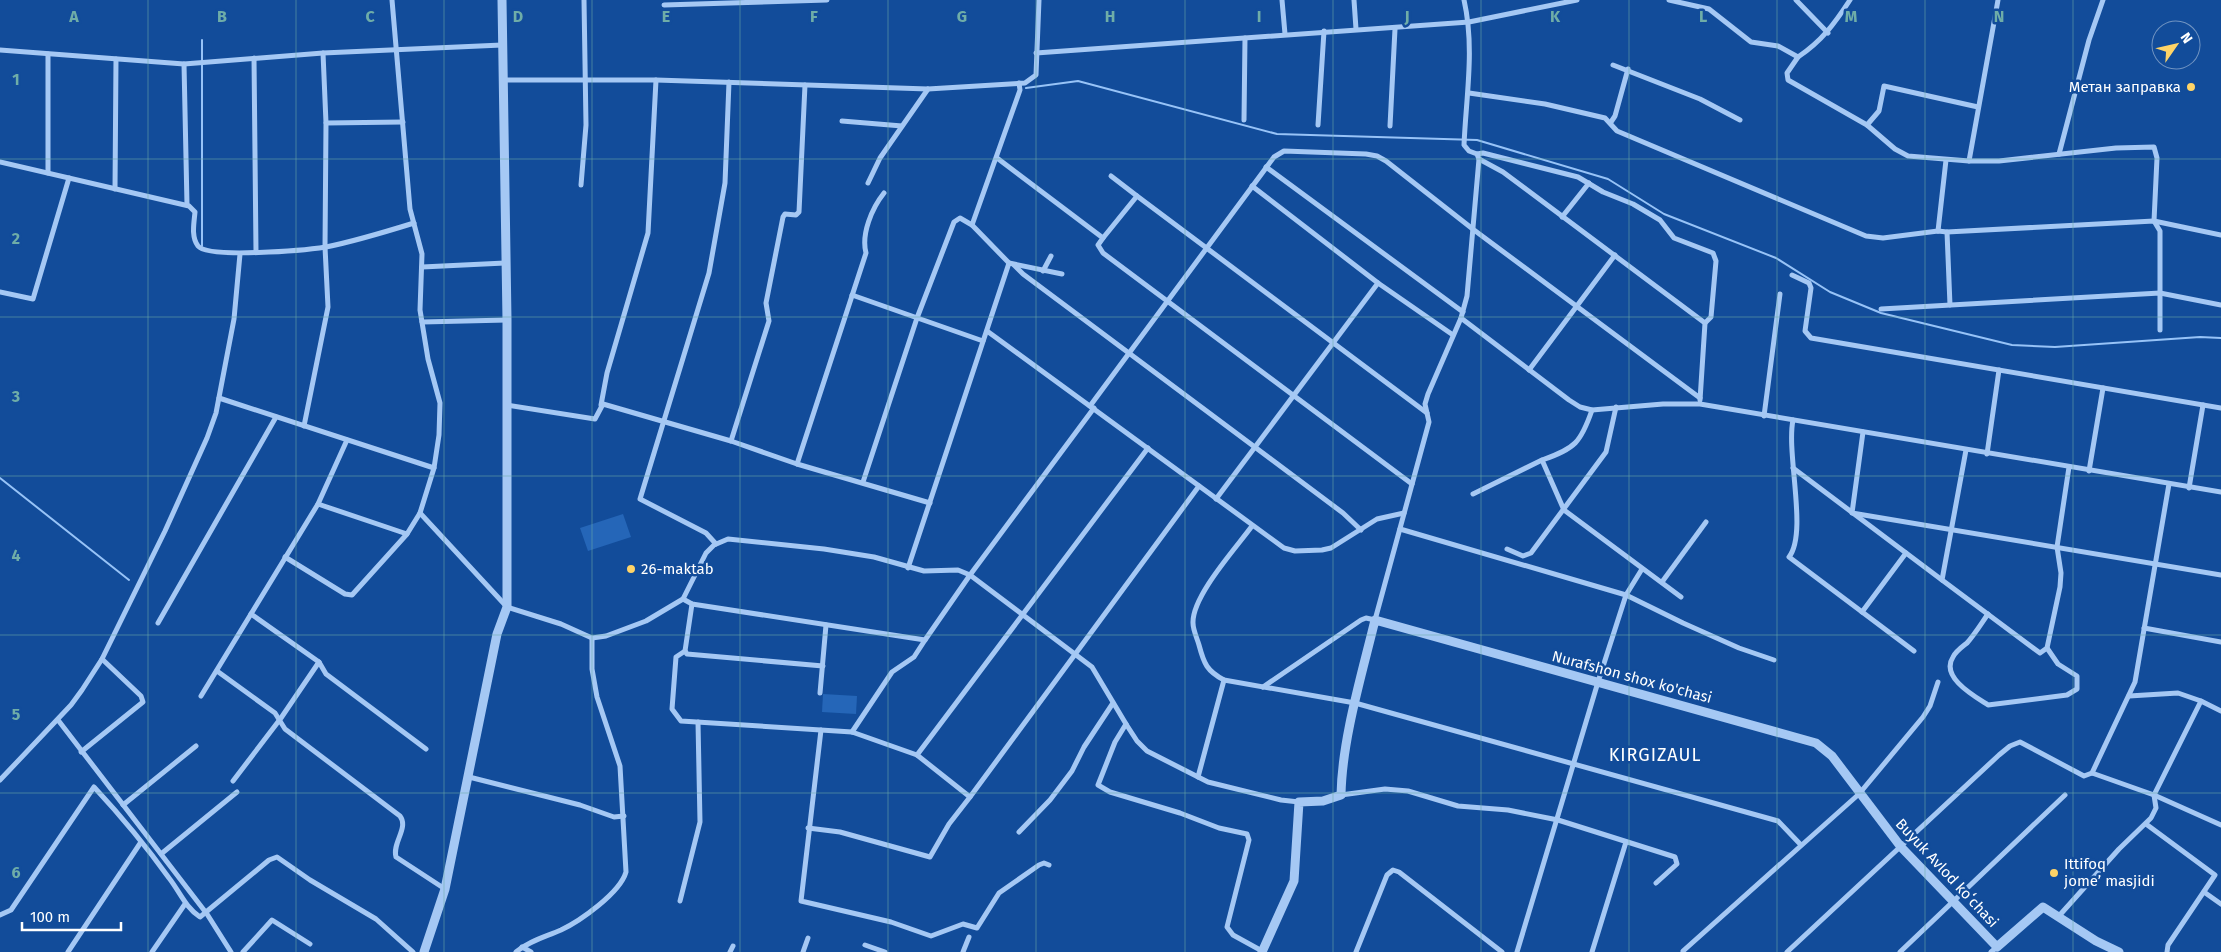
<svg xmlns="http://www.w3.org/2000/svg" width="2221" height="952" font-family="'Fira Sans',sans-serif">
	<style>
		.green { fill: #2566b8 }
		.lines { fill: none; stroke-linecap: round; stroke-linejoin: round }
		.stream { stroke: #97c3f7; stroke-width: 2 }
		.minor { stroke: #a5c8f4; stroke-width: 5 }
		.tertiary { stroke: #a5c8f4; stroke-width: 9 }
		.grid { fill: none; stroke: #6fada8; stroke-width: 1; stroke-opacity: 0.55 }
		.poi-dot { fill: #ffd467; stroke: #124c9a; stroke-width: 2 }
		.labels { text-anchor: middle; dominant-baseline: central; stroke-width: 5; stroke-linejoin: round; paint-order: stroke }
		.poi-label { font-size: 15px; fill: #fff; stroke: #124c9a; text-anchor: start }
		.street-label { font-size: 15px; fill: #fff; stroke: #124c9a }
		.quarter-label { font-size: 18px; letter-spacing: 1px; fill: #fff; stroke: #124c9a }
		.grid-label { font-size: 16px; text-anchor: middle; font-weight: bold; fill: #6fada8; stroke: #124c9a; stroke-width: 5; stroke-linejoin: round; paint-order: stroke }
	</style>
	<rect width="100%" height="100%" fill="#124c9a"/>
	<g class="green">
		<polygon points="623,514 631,537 588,551 580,528"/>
		<polygon points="823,694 857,696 856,714 822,712"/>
	</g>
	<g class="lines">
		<g class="stream">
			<polyline points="1026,88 1078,81 1277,134 1477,140 1608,179 1664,214 1776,258 1830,292 1881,313 2012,345 2055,347 2200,337 2221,338"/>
			<polyline points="202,246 202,40"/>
			<polyline points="0,478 129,580"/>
		</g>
		<g class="minor">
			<polyline points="392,0 410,209 422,254 420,310 428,359 440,403 439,435 434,468 420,513 507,607 561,624 592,638 606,636 646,621 683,599 706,553 714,545 728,539 824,549 874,557 924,571 958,570 970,575 1092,667 1126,724 1137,741 1147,751 1208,782 1281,800 1299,802"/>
			<polyline points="1282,0 1285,34"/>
			<polyline points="1354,0 1356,29"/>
			<path d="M1669,0L1709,9L1751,42L1778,46L1798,57C1822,41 1835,23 1850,0"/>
			<polyline points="1796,0 1828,33"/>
			<polyline points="664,5 827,0"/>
			<polyline points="0,50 184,64 323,53 502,45"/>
			<polyline points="1036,53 1469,22 1577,0"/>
			<polyline points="1798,57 1787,73 1788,80 1867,125 1895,149 1908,156 1969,161 1999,161 2116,148 2154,147 2157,158 2154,221 2160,231 2160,330"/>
			<polyline points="254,58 256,252"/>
			<polyline points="184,64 187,205"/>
			<polyline points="1613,65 1700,99 1740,120"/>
			<polyline points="503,80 656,80 928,89 1025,83 1036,75 1039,0"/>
			<polyline points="1469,93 1545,104 1605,118 1617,131 1866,236 1883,238 1938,231 1947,232 2154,221 2221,235"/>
			<polyline points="1244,120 1245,38"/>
			<polyline points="842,121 902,126"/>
			<polyline points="1611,122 1615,116 1628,69"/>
			<polyline points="326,123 403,122"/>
			<polyline points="1318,125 1324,31"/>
			<polyline points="1867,125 1879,111 1884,86 1978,107"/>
			<polyline points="1390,126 1395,29"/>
			<polyline points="1477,154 1483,153 1578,177 1603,192 1633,204 1660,220 1674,238 1713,253 1716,261 1711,317 1705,323"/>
			<polyline points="2059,154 2089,40 2103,0"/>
			<polyline points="997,158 1103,238 1098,245 1103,253 1412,484"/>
			<polyline points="1479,159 1503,172 1705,323 1700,400"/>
			<polyline points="1969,161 1998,0"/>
			<path d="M0,162L189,206L195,212C194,223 191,237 198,246C208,259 307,250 326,247C356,241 385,232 414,223"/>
			<polyline points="1266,167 1463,312"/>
			<polyline points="48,173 48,54"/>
			<polyline points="1111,176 1137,196"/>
			<polyline points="868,183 880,158 928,89"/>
			<polyline points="581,185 586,125 584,0"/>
			<polyline points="1252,186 1378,283 1453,335"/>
			<polyline points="115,189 116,59"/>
			<polyline points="1562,217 1589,183"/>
			<polyline points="1938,231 1946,160"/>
			<polyline points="1947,232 1950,305"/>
			<polyline points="1103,238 1137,196 1427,413"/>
			<polyline points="1009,263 972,225 1020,90 1019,83"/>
			<polyline points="1014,265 1023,274 1343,513 1361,530"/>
			<polyline points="422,267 505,263"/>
			<polyline points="1043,271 1051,256"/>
			<polyline points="1792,275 1809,283 1811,288 1805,331 1811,338 2221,408"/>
			<polyline points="0,292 33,299 69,178"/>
			<polyline points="852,295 983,341"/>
			<polyline points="1881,309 2160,293 2221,305"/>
			<polyline points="1461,318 1569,400 1580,407 1592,410 1663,404 1700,404 2221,492"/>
			<polyline points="422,322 507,320"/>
			<polyline points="987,331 1284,548 1295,551 1322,550 1331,548 1377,519 1404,513"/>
			<polyline points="1529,370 1615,255"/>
			<polyline points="219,398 434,468"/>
			<polyline points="507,405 595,419 603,404 731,441 797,464 930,503"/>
			<polyline points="601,405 607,373 648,233 656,80"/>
			<polyline points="1090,406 1274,157 1284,151 1366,154 1377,156 1386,161 1474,230 1700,398"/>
			<polyline points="1764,416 1780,294"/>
			<path d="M1793,420C1786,454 1808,533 1789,557L1914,651"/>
			<polyline points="304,426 328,307 325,247 326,123 323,53"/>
			<polyline points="1863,432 1852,513 2221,575"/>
			<polyline points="731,441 769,321 766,303 783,217 785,214 796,215 799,212 805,85"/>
			<polyline points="1966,450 1942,580 2040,653 2047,648 2060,587 2061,573 2057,547 2069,467"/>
			<polyline points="1987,454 1999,370"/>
			<path d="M1542,460C1575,449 1581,442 1592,410"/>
			<path d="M797,464L866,253C861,234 872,208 884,193"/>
			<polyline points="1793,468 1942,580"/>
			<polyline points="2089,471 2103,388"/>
			<polyline points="863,482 917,318 954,222 960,218 972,225"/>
			<polyline points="2189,488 2203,405"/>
			<polyline points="1473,494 1542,460 1564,510 1681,597"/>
			<polyline points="1216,499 1378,283"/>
			<polyline points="318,504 407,534"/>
			<path d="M1252,526C1236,548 1192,596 1193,623C1193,630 1197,638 1199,645C1204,664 1207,671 1224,680L1355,703L1778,821L1801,845"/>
			<polyline points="1400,529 1626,595 1683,623 1739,648 1774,660"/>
			<polyline points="716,544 706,533 640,499 709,273 725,183 729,82"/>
			<polyline points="1507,549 1523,556 1531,553 1606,452 1616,407"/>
			<polyline points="285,557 345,594 352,595 407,534 420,513"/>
			<polyline points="908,568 1009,263 1062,274"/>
			<polyline points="1662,582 1706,522"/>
			<polyline points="683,599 692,604 925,640"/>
			<polyline points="692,604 685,651 687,654 823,666"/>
			<polyline points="1862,612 1906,553"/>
			<polyline points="251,614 319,662 326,674 426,749"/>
			<path d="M1988,614C1981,624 1975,634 1967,643C1962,647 1956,651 1953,657C1940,677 1974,696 1988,705L2067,695L2077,689V676L2058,664L2047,648"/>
			<polyline points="158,623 276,417"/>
			<polyline points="2144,628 2221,642"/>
			<polyline points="685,651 676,657 672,709 681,721 852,732 917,755 970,797 949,824 930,857 840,832 808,828"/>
			<path d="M217,671L275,713L285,729L400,816C409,828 392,843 396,857L445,889"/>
			<path d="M1263,687L1361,620L1366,618L1375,620L1429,422L1425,404L1428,394L1461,318L1467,296L1479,159L1477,154L1469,151L1464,145C1466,97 1475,48 1464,0"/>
			<polyline points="820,693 826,625"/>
			<polyline points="201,696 318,504 347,440"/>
			<polyline points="2129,696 2178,693 2201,701"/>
			<polyline points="58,720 207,914 231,952"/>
			<polyline points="1126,724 1115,742 1098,785 1110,792 1180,813 1219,828 1247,834 1249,840 1227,927 1233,935 1262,951"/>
			<polyline points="821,730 801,901 891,922 931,936 963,924 977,928 999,893 1039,865 1044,863 1049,865"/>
			<polyline points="852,732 892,672 914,657 925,640 970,575 1094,408"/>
			<polyline points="81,752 143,702 141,696 102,659"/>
			<polyline points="917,755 1148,448"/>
			<polyline points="2092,773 2135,682 2169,484"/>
			<polyline points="469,777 580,805 614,817 624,816"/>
			<polyline points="1198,777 1224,680"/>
			<polyline points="0,780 71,705 82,690 102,659 165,531 207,438 216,413 234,319 240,254"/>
			<polyline points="233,781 281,718 319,662"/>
			<polyline points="1341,795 1385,789 1408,791 1458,806 1508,810 1558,820 1675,857 1677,864 1656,883"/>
			<polyline points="970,797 1199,486"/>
			<polyline points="123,805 196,746"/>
			<polyline points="2146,824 2215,875 2168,945 2167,952"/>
			<polyline points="1019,832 1050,800 1072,771 1084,747 1113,703"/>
			<polyline points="161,854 237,792"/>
			<polyline points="2204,892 2221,904"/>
			<polyline points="680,901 700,822 698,722"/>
			<path d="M0,915L11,910L94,787C121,816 146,846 169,878C180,892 185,907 200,917L269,860L277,857L310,880L376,919L413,952"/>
			<polyline points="2058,917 2119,849 2151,818 2156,808 2154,795 2201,701 2221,711"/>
			<polyline points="865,945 885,952"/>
			<polyline points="522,947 531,952"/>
			<polyline points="1683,951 1859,794 1923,717 1930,706 1938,682"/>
			<polyline points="68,952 141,842"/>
			<polyline points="152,952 185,904"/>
			<polyline points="243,952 272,920 310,944"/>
			<path d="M516,952C529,941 545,937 561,930C580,921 620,893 626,872L620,766L597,697L592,669V638"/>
			<polyline points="730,952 733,946"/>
			<polyline points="803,952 808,938"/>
			<polyline points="963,952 969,937"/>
			<polyline points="1356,952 1387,875 1393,870 1399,872 1502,952"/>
			<polyline points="1517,952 1598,682 1626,595 1642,569"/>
			<polyline points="1592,952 1626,842"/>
			<polyline points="1787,952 1999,755 2010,746 2020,742 2084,776 2092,773 2154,795 2221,825"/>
			<polyline points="1900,952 2065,795"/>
			<polyline points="1991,952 1997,947"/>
		</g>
		<g class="tertiary">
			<polyline points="424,952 445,889 497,634 507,607 507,320 502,0"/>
			<path d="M1262,952L1294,881L1299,802L1323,801L1341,795C1342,739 1362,674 1375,620L1816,743L1832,756L1901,847L1997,947L2043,907L2096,941L2119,952"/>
		</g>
	</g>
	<path class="grid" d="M148,0V952M296,0V952M444,0V952M592,0V952M740,0V952M888,0V952M1036,0V952M1185,0V952M1333,0V952M1481,0V952M1629,0V952M1777,0V952M1925,0V952M2073,0V952M0,159H2221M0,317H2221M0,476H2221M0,635H2221M0,793H2221"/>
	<g class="poi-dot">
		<circle cx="2191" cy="87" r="5"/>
		<circle cx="631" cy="569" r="5"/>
		<circle cx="2054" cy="873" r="5"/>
	</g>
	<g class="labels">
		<g class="poi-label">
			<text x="2181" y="87" text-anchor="end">Метан заправка</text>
			<text x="641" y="569">26-maktab</text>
			<text x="2064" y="864">Ittifoq<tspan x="2064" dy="17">jome’ masjidi</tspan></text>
		</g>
		<g class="street-label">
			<text transform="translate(1632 677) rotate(15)">Nurafshon shox ko'chasi</text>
			<text transform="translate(1947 873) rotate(47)">Buyuk Avlod koʻchasi</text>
		</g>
		<g class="quarter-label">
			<text x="1655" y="755">KIRGIZAUL</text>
		</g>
	</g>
	<g class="grid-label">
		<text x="74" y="22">A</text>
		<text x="222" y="22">B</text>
		<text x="370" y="22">C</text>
		<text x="518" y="22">D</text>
		<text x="666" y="22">E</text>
		<text x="814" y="22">F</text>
		<text x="962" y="22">G</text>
		<text x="1110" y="22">H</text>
		<text x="1259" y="22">I</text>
		<text x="1407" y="22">J</text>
		<text x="1555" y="22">K</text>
		<text x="1703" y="22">L</text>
		<text x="1851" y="22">M</text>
		<text x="1999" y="22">N</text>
		<text x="16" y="85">1</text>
		<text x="16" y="244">2</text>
		<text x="16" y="402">3</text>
		<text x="16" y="561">4</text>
		<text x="16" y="720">5</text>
		<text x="16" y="878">6</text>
	</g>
	<g transform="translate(2176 45) rotate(56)"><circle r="24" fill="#124c9a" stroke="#7194c2"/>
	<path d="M0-4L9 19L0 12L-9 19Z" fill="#ffd467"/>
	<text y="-8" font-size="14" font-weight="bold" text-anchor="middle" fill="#ffffff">N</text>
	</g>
	<path d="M22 922v8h99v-8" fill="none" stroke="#ffffff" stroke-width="2.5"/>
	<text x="30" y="922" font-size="15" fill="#ffffff" stroke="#124c9a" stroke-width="4" paint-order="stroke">100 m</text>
</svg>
